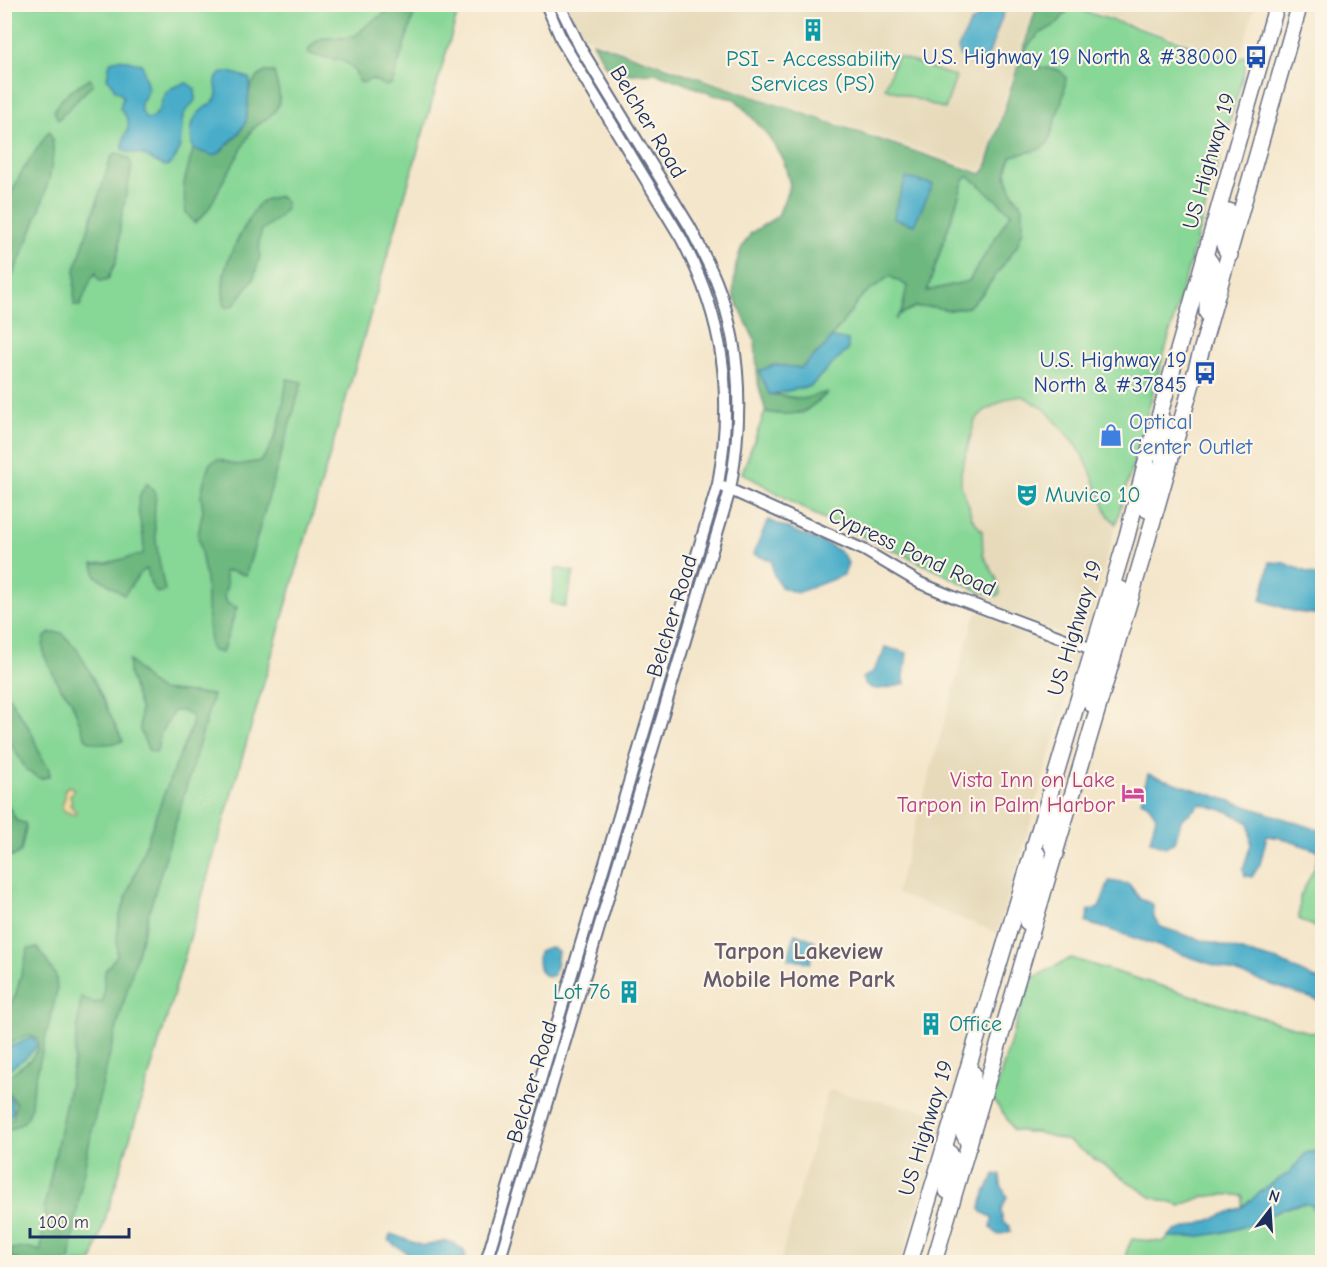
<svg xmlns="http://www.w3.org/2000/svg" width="1327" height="1267" font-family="'Comic Neue',sans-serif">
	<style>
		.built { fill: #e6daba }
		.green { fill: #87d796; stroke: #51837a; stroke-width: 1.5 }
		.forest { fill: #6db87f; stroke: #44746e; stroke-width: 1.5; fill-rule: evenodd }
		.sand { fill: #eeda9e; stroke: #84847e; stroke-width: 1.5 }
		.water { fill: #4aadc9; stroke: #326e94; stroke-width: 1.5 }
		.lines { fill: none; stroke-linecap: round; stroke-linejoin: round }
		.secondary-casing { stroke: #676f84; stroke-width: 14 }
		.highway-casing { stroke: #676f84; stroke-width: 18 }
		.secondary { stroke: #fff; stroke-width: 10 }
		.highway { stroke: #fff; stroke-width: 15 }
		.labels { text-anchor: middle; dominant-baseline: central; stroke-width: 4.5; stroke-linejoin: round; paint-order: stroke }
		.transit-label { font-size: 22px; fill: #164399; stroke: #fcf5e5; text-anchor: end }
		.culture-label { font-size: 22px; fill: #0d838f; stroke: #fcf5e5; text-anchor: start }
		.street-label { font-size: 22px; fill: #1b2f5e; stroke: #fcf5e5 }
		.shop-label { font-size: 22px; fill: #366cbe; stroke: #fcf5e5; text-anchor: start }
		.hotel-label { font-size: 22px; fill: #b23c85; stroke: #fcf5e5; text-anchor: end }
		.neighbourhood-label { font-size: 24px; font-weight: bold; fill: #665c6e; stroke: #fcf5e5 }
	</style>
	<rect width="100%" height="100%" fill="#fcf5e5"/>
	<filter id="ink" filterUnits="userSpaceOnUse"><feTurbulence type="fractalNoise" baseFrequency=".0167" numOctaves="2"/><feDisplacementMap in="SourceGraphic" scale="12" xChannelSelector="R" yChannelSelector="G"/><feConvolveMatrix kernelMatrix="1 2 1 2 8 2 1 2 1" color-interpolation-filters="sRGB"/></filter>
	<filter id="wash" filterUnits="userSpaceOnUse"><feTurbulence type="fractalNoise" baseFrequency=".008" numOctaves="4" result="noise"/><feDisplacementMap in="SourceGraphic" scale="24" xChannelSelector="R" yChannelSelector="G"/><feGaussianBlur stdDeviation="1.35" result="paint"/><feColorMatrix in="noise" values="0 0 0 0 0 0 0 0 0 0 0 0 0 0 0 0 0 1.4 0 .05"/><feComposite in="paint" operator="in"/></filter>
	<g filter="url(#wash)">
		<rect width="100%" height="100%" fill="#f4e6cb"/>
		<g class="built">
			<polygon points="565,5 1034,5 982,171 580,35"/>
			<polygon points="1074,5 1255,5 1240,57"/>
			<polygon points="1023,396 1045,409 1077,446 1089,468 1108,515 1116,524 1083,642 978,603 981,592 997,596 996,577 983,555 982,531 971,516 969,506 961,486 961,472 975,420 984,411 1009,398"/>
			<polygon points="978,611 1081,649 998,933 896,893 972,624"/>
			<polygon points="828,1090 945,1115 901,1262 780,1262"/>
		</g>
		<g class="green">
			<polygon points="5,5 460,5 167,1017 92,1262 5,1262"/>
			<path d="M1070,7L1239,60L1243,56L1248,57L1116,524L1108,515L1089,468L1077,446L1045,409L1023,396L1008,398L984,411L975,420L961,472V486L969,506L971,517L982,531L983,555L996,577L1000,593L997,596L980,592L915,560L814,514L742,473L765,412L778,414L803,413L827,394L803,399L773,394L811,386L824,372L848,340L831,338L862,296L890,276L908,286L902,311L899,314L915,307L933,306L949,310L968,307L982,294L1017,246L1023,207C1010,190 1001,176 1012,156C1023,153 1040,152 1047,143C1056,133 1058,85 1059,70L1038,67L1024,58L1027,47L1039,34L1057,24Z"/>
			<polygon points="897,56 956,77 945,109 885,88"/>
			<polygon points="969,176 1011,213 969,281 927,291 964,180"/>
			<polygon points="556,568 574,572 565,607 551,603"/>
			<polygon points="1321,844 1322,844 1322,931 1299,919 1300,897 1314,869"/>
			<path d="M1071,958L1312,1033L1313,1032L1322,1035V1150L1306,1153L1289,1173L1269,1185L1259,1194L1242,1206L1243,1196C1222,1193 1199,1196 1181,1206L1151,1197L1068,1141L1036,1132H1026L1013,1130L1004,1114L993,1100L1029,980Z"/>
			<polygon points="1304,1203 1322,1207 1322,1262 1124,1262 1127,1250 1132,1239 1163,1242 1168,1237 1188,1237 1225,1232 1251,1224 1283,1209"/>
		</g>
		<g class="forest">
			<path d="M396,4L417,5L392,84L386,86L372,79L362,83L359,81C352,60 341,60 321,57C316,57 312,54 307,53C321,28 334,43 353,36C360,34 363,28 368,24C378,17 387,13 396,4Z"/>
			<path d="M1037,5H1063L1070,7L1057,24L1039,34L1027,47L1024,57L1038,67L1059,70L1066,77L1064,94L1048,143L1040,149L1012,156L1008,163L1006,177L1014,196L1023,207V230L1017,246L982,294L968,307L949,310L933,307H915L899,315L895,320L902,311L907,286L890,276L862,296L826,345L801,368L774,365L769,394L803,399L828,392C805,414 797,417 766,412L758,383L755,341L733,294L736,265L741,249L751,233L778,216L790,185L783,158L766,133L735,99L714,95L657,73L631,74L606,67L593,42L981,174L985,171ZM969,176L1011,213L969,281L927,291L964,180Z"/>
			<path d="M265,72H274C276,83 283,98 277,108C272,118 254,124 250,133C242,149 233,165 223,181C215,196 209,214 194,223L185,211L184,183L193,149L197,151L219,153C228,145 240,135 245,124C247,119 247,114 247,109C249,91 248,82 265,72Z"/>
			<path d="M90,79L93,84L58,120L54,111C62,96 75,86 90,79Z"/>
			<path d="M49,131C67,162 19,261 5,292V207L21,173Z"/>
			<polygon points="117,153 129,159 132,166 120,225 119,250 115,264 108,279 100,281 96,276 96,272 91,279 80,306 74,306 75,270 112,155"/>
			<path d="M279,196L286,202V209L277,219L262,230L259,240L260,256L254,278L234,305L228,308L224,306C223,292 222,278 227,264C230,253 253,208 261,202C266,199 274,198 279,196Z"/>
			<path d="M287,379L302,382L246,575L231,571L224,572L227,585L224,597L228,604L237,607L222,653L211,650L208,624L206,580L198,535L203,510L201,496L204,481L210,463L218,459L236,465L261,461C281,435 282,410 287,379Z"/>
			<path d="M147,483L156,494C151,527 159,560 165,591L157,593L151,585L147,569L142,571L124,595L96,576L93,564L107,563L143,554C148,527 127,508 147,483Z"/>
			<path d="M50,633H62C67,639 73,644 78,651C96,679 107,712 123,741C112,744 96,746 86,739L70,698L59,686L44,655L43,645L45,637Z"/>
			<path d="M129,660L149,682L160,690L213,695C194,762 174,829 154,895C119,1016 84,1138 70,1262H21L11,1257V1249L30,1248L41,1251L45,1204L73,1067L81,997L94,1003L103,1001L105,971L117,955V942L119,918L164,794L192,725V716L183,711H174L160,734L157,752L149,751L140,730V708L129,674Z"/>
			<polygon points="5,691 31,731 41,757 49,769 50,776 41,779 27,771 5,734"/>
			<polygon points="4,799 17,821 25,823 26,827 21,851 12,857 5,853"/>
			<path d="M38,948L56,976L57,991L32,1093C31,1120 28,1121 5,1132V1121L13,1119L16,1104L5,1087V1079C17,1067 42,1059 38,1039C24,1031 17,1041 5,1046V1017L16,994L28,949Z"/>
		</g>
		<polygon class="sand" points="68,786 73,788 73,792 70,795 72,802 70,805 77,813 75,815 64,811 62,806 65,797 64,791"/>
		<g class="water">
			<polygon points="993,5 1006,5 1006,6 986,62 982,65 971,63 960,56 958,48 970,24"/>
			<path d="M120,59L141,64L143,67L148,89L147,93L141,103V110L146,119L152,118C163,108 158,109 163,98C167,88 178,85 187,83L195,89C197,107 191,101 184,114C182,117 182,123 182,128C180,143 181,157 167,166C157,165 152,158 143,155C136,152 130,155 123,150C120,131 139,129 120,109L123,97L120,93L114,89L113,85L107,78L110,63L114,60Z"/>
			<path d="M225,72H230L249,78L250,81L246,122L237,135L219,153L214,156L193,149C190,133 189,120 203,109C207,106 212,104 215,100C222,89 207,79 225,72Z"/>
			<polygon points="906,178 933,184 914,225 894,219 895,210"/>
			<polygon points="831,338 848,340 848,350 824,372 811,386 773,394 769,394 759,371 774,365 801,368 826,345"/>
			<polygon points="768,520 831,546 842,553 848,563 844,575 797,593 781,587 773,573 772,561 753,554"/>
			<polygon points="1270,562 1284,563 1322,578 1322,615 1296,612 1261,600"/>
			<path d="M885,647L907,653L904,677L905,684C891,686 869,697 862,678L872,673L882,656Z"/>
			<polygon points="1148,774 1322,831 1322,844 1320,844 1319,851 1280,838 1267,836 1260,864 1252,877 1245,876 1243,869 1251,844 1249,823 1229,812 1201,804 1181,820 1175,842 1165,847 1150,841 1156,816 1147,803 1141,800"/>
			<polygon points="1109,881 1129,884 1140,899 1153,904 1154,918 1161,927 1191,937 1281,962 1313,978 1322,980 1322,1002 1111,930 1087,923 1086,922 1089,910 1099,908"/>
			<polygon points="795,933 815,941 810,963 788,959"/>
			<path d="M550,947L558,951L556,966L554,975L549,977C546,976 543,975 541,972C538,967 537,955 540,951C542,949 547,948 550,947Z"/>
			<path d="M31,1038L35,1040L37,1045C29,1058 16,1063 5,1072V1049Z"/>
			<path d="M4,1090C10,1096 13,1103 13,1111L11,1115L5,1117Z"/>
			<path d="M1322,1150V1213L1312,1208V1205C1290,1200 1271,1217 1251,1224C1225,1234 1196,1238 1168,1237L1173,1232L1205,1222L1242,1207L1269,1185L1289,1173L1306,1153Z"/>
			<polygon points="995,1174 1000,1175 1001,1185 1007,1197 1001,1211 1003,1222 1009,1226 1011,1231 998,1235 991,1228 992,1217 983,1213 980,1209 986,1190"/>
			<path d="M391,1234L423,1246L447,1241L455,1244L464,1251L466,1257L461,1261C430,1263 412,1260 388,1240Z"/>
		</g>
	</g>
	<g filter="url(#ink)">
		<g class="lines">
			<g class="secondary-casing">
				<g id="secondary">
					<polyline points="724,487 864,550 920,583 956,598 1092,649"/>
					<path d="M486,1262L718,484C734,395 724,318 681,238L563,43L546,4"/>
					<path d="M499,1262L730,490C743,419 743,348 716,281C708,262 699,245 690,227L581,49L559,4"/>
				</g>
			</g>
			<g class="highway-casing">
				<g id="highway">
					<path d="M1229,211C1225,226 1217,242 1230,255"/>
					<path d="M1205,256C1219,268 1210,278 1208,293C1207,299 1207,306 1207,313"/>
					<path d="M1165,422C1165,439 1156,456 1167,471"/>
					<path d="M1145,466C1149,468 1151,468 1152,473C1155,481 1149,501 1147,510"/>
					<polyline points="1105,657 1107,643 1121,589"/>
					<path d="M1091,704C1092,693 1097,683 1097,672C1098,665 1095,658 1093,651"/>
					<path d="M1054,804C1053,826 1043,833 1056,854"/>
					<polyline points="1027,922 1029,908 1039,869 1038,855 1033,847"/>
					<polyline points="969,1145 962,1130 962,1123 972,1088 973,1073"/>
					<path d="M944,1147C960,1159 948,1174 947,1191"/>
					<polyline points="910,1262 1127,536 1145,466 1277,4"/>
					<polyline points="934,1262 1142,559 1300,4"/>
				</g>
			</g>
			<use href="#secondary" class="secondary"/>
			<use href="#highway" class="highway"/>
		</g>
	</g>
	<defs>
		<g id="building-bare" transform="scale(1.8)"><path d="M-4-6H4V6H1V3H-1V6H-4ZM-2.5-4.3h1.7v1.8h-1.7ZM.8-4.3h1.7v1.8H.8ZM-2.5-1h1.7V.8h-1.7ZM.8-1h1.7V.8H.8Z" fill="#0f9aa8" stroke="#fcf5e5" stroke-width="2.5" paint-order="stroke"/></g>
		<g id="bus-bare" transform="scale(1.8)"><path d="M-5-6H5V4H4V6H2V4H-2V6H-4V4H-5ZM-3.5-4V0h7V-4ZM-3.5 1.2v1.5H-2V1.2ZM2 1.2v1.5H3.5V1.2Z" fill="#1a4fb4" stroke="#fcf5e5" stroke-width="2.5" paint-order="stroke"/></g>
		<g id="shop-bare" transform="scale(1.8)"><path d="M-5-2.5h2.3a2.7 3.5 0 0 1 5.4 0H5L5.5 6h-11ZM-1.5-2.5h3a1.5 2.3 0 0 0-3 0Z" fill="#3f7fe0" stroke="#fcf5e5" stroke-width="2.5" paint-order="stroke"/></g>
		<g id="theatre-bare" transform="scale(1.8)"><path d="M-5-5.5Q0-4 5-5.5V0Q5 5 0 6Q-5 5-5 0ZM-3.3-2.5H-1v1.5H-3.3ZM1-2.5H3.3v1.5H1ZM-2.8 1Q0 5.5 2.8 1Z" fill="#0f9aa8" stroke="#fcf5e5" stroke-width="2.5" paint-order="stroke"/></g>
		<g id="hotel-bare" transform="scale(1.8)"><path d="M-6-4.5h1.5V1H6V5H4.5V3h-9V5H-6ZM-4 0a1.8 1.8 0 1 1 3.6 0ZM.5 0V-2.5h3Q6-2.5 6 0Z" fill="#d1479c" stroke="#fcf5e5" stroke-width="2.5" paint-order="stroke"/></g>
	</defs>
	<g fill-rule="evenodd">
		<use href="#building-bare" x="813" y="30"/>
		<use href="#bus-bare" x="1256" y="57"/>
		<use href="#bus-bare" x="1205" y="373"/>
		<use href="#shop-bare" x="1111" y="435"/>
		<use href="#theatre-bare" x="1027" y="495"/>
		<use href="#hotel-bare" x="1133" y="793"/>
		<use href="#building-bare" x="629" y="992"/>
		<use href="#building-bare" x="931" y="1024"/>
	</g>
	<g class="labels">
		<g class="transit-label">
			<text x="1238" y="57">U.S. Highway 19 North &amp; #38000</text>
			<text x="1187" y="360">U.S. Highway 19<tspan x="1187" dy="25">North &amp; #37845</tspan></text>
		</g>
		<g class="culture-label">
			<text x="813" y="59" text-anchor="middle">PSI - Accessability<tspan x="813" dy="25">Services (PS)</tspan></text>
			<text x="1045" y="495">Muvico 10</text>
			<text x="611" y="992" text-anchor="end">Lot 76</text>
			<text x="949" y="1024">Office</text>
		</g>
		<g class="street-label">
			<text transform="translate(648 122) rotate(59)">Belcher Road</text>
			<text transform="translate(1209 161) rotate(-74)">US Highway 19</text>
			<text transform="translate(912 552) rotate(25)">Cypress Pond Road</text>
			<text transform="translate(672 616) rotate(-73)">Belcher Road</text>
			<text transform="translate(1075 628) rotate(-73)">US Highway 19</text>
			<text transform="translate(532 1082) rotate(-73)">Belcher Road</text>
			<text transform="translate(926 1128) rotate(-73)">US Highway 19</text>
		</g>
		<g class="shop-label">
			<text x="1129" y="422">Optical<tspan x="1129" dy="25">Center Outlet</tspan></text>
		</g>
		<g class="hotel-label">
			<text x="1115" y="780">Vista Inn on Lake<tspan x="1115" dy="25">Tarpon in Palm Harbor</tspan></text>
		</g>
		<g class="neighbourhood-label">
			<text x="799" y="951">Tarpon Lakeview<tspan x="799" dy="28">Mobile Home Park</tspan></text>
		</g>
	</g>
	<rect width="1327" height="1267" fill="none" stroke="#fcf5e5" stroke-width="24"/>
	<g transform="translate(1270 1210) rotate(17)" stroke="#fcf5e5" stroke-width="4.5" paint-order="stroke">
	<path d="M0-4.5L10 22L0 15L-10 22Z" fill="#1b2f5e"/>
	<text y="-9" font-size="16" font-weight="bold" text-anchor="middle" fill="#1b2f5e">N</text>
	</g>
	<path d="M30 1228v9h99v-9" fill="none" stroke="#1b2f5e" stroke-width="3"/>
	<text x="39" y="1228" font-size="18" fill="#1b2f5e" stroke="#fcf5e5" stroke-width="4.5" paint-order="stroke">100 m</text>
</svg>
